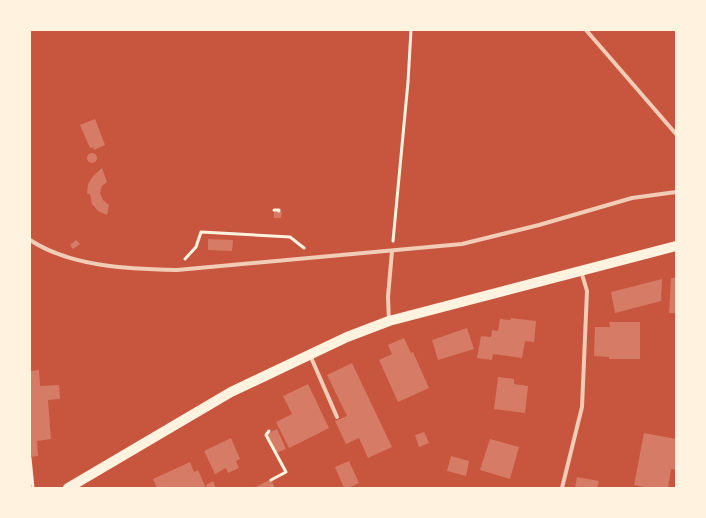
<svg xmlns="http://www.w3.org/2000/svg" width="706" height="518" font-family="Inter,sans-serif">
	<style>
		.building { fill: #d67c66 }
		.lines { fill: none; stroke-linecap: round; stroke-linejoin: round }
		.path { stroke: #fff3e0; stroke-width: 3 }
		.service { stroke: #f1ccb7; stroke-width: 4 }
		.secondary { stroke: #fff3e0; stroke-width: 10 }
	</style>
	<rect width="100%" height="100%" fill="#c8553d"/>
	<g class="building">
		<polygon points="95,119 105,145 94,150 93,147 90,148 80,125"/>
		<circle cx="92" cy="158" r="5"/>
		<polygon points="102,168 107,182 102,186 100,193 103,200 109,205 107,215 98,211 92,204 90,194 87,194 88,184 93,176"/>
		<polygon points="274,211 282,212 281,218 274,218"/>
		<polygon points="208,239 233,240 232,251 208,250"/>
		<polygon points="76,240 80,244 73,249 70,245"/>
		<polygon points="671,278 676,278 676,313 669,313"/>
		<polygon points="662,279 661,301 615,313 611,292"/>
		<polygon points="511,318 536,321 534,342 525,341 522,358 493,354 492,360 477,358 481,336 491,337 492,330 498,331 500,319 510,320"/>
		<polygon points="609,322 640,322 640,359 609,359 609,357 594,356 595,327 610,327"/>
		<polygon points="467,328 474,349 438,360 432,340"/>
		<polygon points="404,338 411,353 413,352 429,388 398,402 379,360 392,354 388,345"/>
		<polygon points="352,363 392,447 368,458 359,438 346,444 335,421 347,416 327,375"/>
		<polygon points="39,370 40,386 59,385 60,399 48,400 51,439 37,441 38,456 30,457 30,371"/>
		<polygon points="498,377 514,379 514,384 528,386 525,413 494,409"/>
		<polygon points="308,384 329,428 289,448 276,422 292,414 283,396"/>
		<polygon points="277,429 286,449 276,453 267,434"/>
		<polygon points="424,432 429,443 419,447 415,435"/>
		<polygon points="644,433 676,439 676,470 671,469 668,488 650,488 634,485"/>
		<polygon points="231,438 240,459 236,461 239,468 228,473 226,468 215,474 204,451"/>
		<polygon points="490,439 519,447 510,479 480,470"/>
		<polygon points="451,456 469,461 466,476 447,471"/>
		<polygon points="349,461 359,483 348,488 344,488 335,467"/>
		<polygon points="190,462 194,472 198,470 206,488 157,488 153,479"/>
		<polygon points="577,477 599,481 597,488 575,488"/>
		<polygon points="271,479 275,488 254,488"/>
		<polygon points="213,481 216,488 207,488 206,485"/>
	</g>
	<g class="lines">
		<g class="path">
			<polyline points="274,210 279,210 279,211"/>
			<polyline points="393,241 408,82 411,30"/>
			<polyline points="185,259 196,247 201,232 290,237 304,248"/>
			<polyline points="269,431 266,435 286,472 271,480"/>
			<polyline points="30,458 33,488"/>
		</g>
		<g class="service">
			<polyline points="586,30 676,134"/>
			<path d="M30,240C71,267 129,269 177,270L462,244L539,225L632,198L676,192"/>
			<polyline points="389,321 388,297 392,251"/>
			<polyline points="310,355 337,417"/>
			<polyline points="562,488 582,407 587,291 581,271"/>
		</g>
		<polyline class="secondary" points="68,488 231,392 347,337 389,321 676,246"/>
	</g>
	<rect width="706" height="518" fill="none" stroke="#fff3e0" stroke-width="62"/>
</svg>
